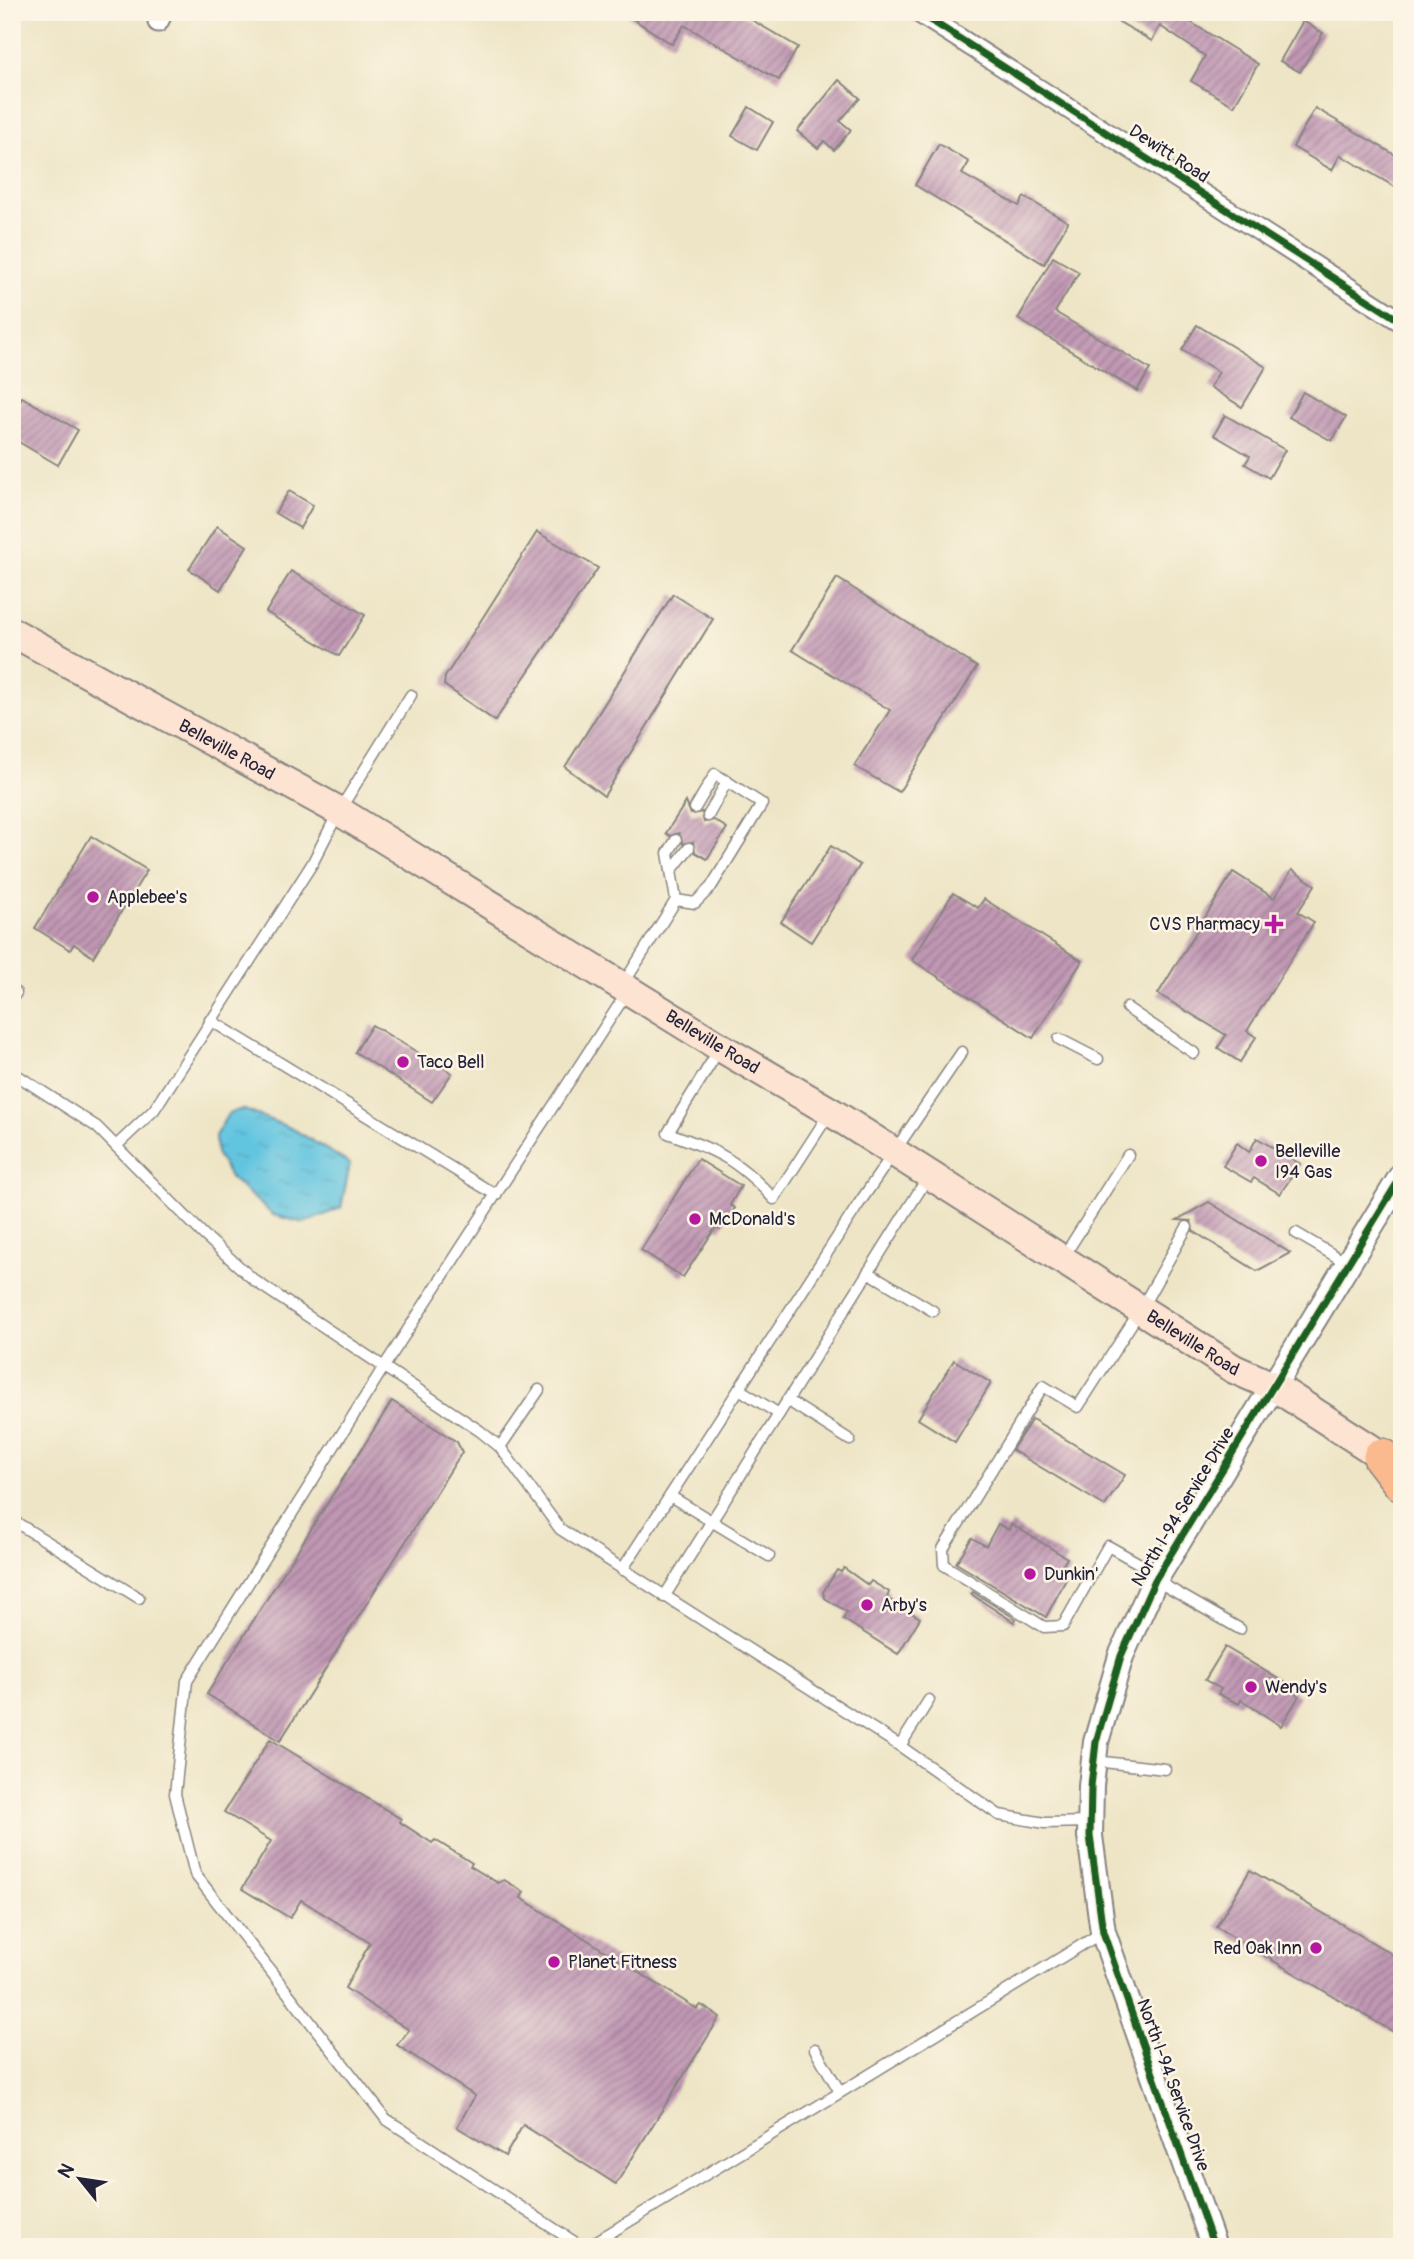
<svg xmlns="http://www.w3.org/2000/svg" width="1414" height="2259" font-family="Pangolin,sans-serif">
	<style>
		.water { fill: url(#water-ripples); stroke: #42748e; stroke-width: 2 }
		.building { fill: url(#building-hatch) }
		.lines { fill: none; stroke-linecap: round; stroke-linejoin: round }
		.service-casing { stroke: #888480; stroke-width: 13 }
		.minor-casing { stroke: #888480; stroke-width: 23 }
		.tertiary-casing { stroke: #888480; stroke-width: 28 }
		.secondary-casing { stroke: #888480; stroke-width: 32 }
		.motorway-casing { stroke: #888480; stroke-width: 40 }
		.service { stroke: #fff; stroke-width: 10 }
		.minor { stroke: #fff; stroke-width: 19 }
		.tertiary { stroke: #fff; stroke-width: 24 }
		.secondary { stroke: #fde3d1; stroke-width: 28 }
		.motorway { stroke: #fbba8d; stroke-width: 37 }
		.cycleway-casing { stroke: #fcf5e5; stroke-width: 11 }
		.cycleway { stroke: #1b5e20; stroke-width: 7 }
		.poi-dot { fill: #b5179e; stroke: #fcf5e5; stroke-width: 2.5 }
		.labels { text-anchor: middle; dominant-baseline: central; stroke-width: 5; stroke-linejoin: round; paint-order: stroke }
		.street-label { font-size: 18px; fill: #22223b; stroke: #fcf5e5 }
		.poi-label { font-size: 18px; fill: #22223b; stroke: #fcf5e5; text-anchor: start }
	</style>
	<defs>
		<pattern id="water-ripples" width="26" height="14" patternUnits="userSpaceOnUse" patternTransform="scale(1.75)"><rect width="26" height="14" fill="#62c5e0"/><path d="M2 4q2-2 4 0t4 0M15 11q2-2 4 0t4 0" fill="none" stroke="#55a9c1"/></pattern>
		<pattern id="building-hatch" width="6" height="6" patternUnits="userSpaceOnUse" patternTransform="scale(1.75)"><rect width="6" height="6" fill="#c198b4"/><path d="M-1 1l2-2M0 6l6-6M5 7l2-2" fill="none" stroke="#9c7c94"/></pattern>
	</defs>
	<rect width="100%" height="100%" fill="#fcf5e5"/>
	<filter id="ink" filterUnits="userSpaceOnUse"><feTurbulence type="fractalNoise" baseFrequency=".0143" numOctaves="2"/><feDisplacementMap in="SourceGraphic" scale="14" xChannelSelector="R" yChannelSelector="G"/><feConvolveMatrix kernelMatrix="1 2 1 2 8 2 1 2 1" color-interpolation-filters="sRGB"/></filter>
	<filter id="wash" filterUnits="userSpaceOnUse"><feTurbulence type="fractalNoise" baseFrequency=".00686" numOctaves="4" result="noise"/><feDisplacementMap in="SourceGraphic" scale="28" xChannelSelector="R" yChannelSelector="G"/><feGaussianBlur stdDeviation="1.57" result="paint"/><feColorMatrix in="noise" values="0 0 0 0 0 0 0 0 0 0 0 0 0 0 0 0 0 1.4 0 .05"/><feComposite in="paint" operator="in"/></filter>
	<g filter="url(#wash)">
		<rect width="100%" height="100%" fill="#eee5c6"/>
		<polygon class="water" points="242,1109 293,1129 350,1164 341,1208 304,1223 273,1215 230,1177 216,1153 215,1136 228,1114"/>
		<g id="blocks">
			<g class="building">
				<polygon points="622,12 738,12 798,47 779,80 684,25 672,44"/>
				<polygon points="1102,12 1174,12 1258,64 1234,106 1191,81 1205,56 1160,26 1152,41"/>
				<polygon points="1303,21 1323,33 1300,72 1280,61"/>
				<polygon points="839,80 860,98 840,121 851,130 834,150 824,141 818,148 797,131"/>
				<polygon points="749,107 773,122 757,150 732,136"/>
				<polygon points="1315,108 1402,159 1402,191 1340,155 1332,170 1293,147"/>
				<polygon points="939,144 969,162 962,174 1019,206 1024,197 1068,222 1044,264 915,185"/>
				<polygon points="1053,257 1079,272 1055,312 1150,369 1137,391 1018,319"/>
				<polygon points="1197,325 1266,367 1242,407 1210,387 1219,372 1182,350"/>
				<polygon points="1303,392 1346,417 1332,441 1289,417"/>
				<polygon points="22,397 78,430 58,465 12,438 12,415"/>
				<polygon points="1225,415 1285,450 1269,478 1245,464 1250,456 1214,435"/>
				<polygon points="289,491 313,505 300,528 275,513"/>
				<polygon points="217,526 247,546 220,590 189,569"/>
				<polygon points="537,532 598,568 495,721 444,685 445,677"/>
				<polygon points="291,571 365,615 339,656 266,612"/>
				<polygon points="837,578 977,667 899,792 854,766 890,710 792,650"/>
				<polygon points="673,594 713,619 604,796 565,767"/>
				<polygon points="686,802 691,814 702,812 704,822 714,820 727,828 707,859 695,852 693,842 683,844 679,833 670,836 666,833"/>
				<polygon points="91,836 147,870 93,957 74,944 70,950 35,928"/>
				<polygon points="831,846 860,865 811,942 781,922"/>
				<polygon points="1292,870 1315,885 1298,912 1314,922 1247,1031 1256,1037 1240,1062 1218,1048 1226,1035 1158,994 1233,872 1274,898"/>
				<polygon points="953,893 978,908 984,899 1082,961 1033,1038 912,960"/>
				<polygon points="372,1025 452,1073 432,1102 355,1052"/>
				<polygon points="1257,1138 1300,1164 1280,1194 1254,1178 1251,1182 1223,1166 1237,1143 1249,1152"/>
				<polygon points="698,1159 741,1186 730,1205 735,1208 720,1230 716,1227 683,1277 641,1250"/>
				<polygon points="1209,1202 1290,1253 1257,1271 1193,1231 1191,1221 1177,1220"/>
				<polygon points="954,1360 991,1383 955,1442 918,1419"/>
				<polygon points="392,1401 457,1442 462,1452 280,1741 207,1694"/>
				<polygon points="1032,1419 1125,1475 1105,1506 1012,1450"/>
				<polygon points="998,1524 1009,1530 1011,1524 1067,1558 1063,1565 1071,1570 1046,1617 956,1563 972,1538 986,1546"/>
				<polygon points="844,1568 868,1585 871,1581 889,1592 887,1598 920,1618 898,1654 843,1619 847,1612 825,1598 823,1592 837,1570 841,1572"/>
				<polygon points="973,1592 1016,1619 1014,1622 971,1594"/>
				<polygon points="1225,1647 1295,1689 1294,1693 1299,1696 1281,1726 1241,1700 1239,1704 1218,1694 1221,1689 1205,1680"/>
				<polygon points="270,1739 401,1819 400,1822 432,1843 435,1840 472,1863 470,1866 498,1883 504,1880 524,1892 521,1898 697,2009 701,2005 720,2017 616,2184 523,2125 505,2156 457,2127 475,2096 397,2045 409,2030 345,1988 370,1943 301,1900 290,1918 242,1889 271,1841 224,1812"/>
				<polygon points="1250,1870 1402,1960 1402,2037 1216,1927"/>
			</g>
		</g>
	</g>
	<g filter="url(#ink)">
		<use href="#blocks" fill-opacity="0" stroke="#888480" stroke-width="2"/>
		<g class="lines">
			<g class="service-casing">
				<g id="service">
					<polyline points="708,816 727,781"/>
					<polyline points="676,840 668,853 676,900 695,903 711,887 762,804 715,774 695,808"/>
					<polyline points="671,871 689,848"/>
					<polyline points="624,983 676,900"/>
					<polyline points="12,998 16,993"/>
					<polyline points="1127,1008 1194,1053"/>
					<polyline points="210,1020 496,1195"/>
					<polyline points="1059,1039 1098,1059"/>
					<path d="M720,1048L668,1133C717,1150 738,1160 774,1199L829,1114"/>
					<polyline points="12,1072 97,1127 204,1235 255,1281 480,1431 500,1447 560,1529 900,1746 999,1815 1045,1823 1090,1822"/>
					<polyline points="116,1146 154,1110 312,864 339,811 411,695"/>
					<polyline points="1296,1233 1347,1263"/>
					<polyline points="1064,1256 1128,1155"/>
					<polyline points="868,1272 933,1311"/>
					<polyline points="739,1389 779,1414"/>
					<polyline points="787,1400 850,1440"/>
					<polyline points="500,1447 539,1390"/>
					<polyline points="670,1496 769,1556"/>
					<polyline points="12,1520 139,1598"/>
					<polyline points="622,1570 858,1205 962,1052"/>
					<polyline points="1158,1574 1108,1546 1063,1626 1044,1627 944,1565 943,1549 1043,1386 1078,1407 1141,1309 1187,1227"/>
					<polyline points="1155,1580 1240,1629"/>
					<polyline points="664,1597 928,1177"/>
					<polyline points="900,1746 929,1700"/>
					<polyline points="1095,1761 1165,1769"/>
					<polyline points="815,2049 840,2092"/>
					<polyline points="582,2247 386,2119 195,1874 175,1794 187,1681 385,1365 628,991"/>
					<polyline points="587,2247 1103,1932"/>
				</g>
			</g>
			<g class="minor-casing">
				<g id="minor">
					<polyline points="918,12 1402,322"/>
					<polyline points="158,22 163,12"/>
				</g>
			</g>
			<g class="tertiary-casing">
				<polyline id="tertiary" points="1214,2247 1103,1932 1090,1836 1091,1786 1096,1742 1121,1656 1155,1580 1402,1175"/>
			</g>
			<g class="secondary-casing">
				<g id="secondary">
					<path id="s1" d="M12,632L339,811L720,1047L831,1112L1234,1369L1275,1387L1399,1467"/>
				</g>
			</g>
			<g class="motorway-casing">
				<polyline id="motorway" points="1382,1457 1402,1483"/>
			</g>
			<use href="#service" class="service"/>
			<use href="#minor" class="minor"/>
			<use href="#tertiary" class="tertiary"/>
			<use href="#secondary" class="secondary"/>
			<use href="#motorway" class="motorway"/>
			<g class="cycleway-casing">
				<g id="cycleway">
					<polyline points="918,12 1402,322"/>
					<polyline points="1214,2247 1103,1932 1090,1836 1091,1786 1096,1742 1121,1656 1155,1580 1402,1175"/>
				</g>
			</g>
			<use href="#cycleway" class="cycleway"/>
		</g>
	</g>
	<g class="poi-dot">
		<circle cx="93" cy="897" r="7"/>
		<path d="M1270.5 913.5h7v7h7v7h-7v7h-7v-7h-7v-7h7z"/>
		<circle cx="403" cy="1062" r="7"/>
		<circle cx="1261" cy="1161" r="7"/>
		<circle cx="695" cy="1219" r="7"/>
		<circle cx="1030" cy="1574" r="7"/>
		<circle cx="867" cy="1605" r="7"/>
		<circle cx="1251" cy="1687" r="7"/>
		<circle cx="1316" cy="1948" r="7"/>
		<circle cx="554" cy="1962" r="7"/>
	</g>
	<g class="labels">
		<g class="street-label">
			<text transform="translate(1169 154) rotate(33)">Dewitt Road</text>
			<text stroke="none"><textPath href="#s1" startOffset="245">Belleville Road</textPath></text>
			<text stroke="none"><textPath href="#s1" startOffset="812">Belleville Road</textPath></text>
			<text stroke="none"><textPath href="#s1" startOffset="1379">Belleville Road</textPath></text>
			<text transform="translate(1183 1507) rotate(-59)">North I-94 Service Drive</text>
			<text transform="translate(1173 2085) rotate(70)">North I-94 Service Drive</text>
		</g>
		<g class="poi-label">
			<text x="107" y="897">Applebee's</text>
			<text x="1260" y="924" text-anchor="end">CVS Pharmacy</text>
			<text x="417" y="1062">Taco Bell</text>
			<text x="1275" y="1151">Belleville<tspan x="1275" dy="21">I94 Gas</tspan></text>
			<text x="709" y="1219">McDonald's</text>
			<text x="1044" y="1574">Dunkin'</text>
			<text x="881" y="1605">Arby's</text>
			<text x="1265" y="1687">Wendy's</text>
			<text x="1302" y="1948" text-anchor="end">Red Oak Inn</text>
			<text x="568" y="1962">Planet Fitness</text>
		</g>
	</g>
	<rect width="1414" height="2259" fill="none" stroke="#fcf5e5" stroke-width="42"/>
	<g transform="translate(80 2179) rotate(300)" stroke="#fcf5e5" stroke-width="5" paint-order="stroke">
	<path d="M0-5L12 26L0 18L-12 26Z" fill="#22223b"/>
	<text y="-10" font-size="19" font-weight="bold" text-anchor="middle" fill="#22223b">N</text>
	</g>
</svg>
